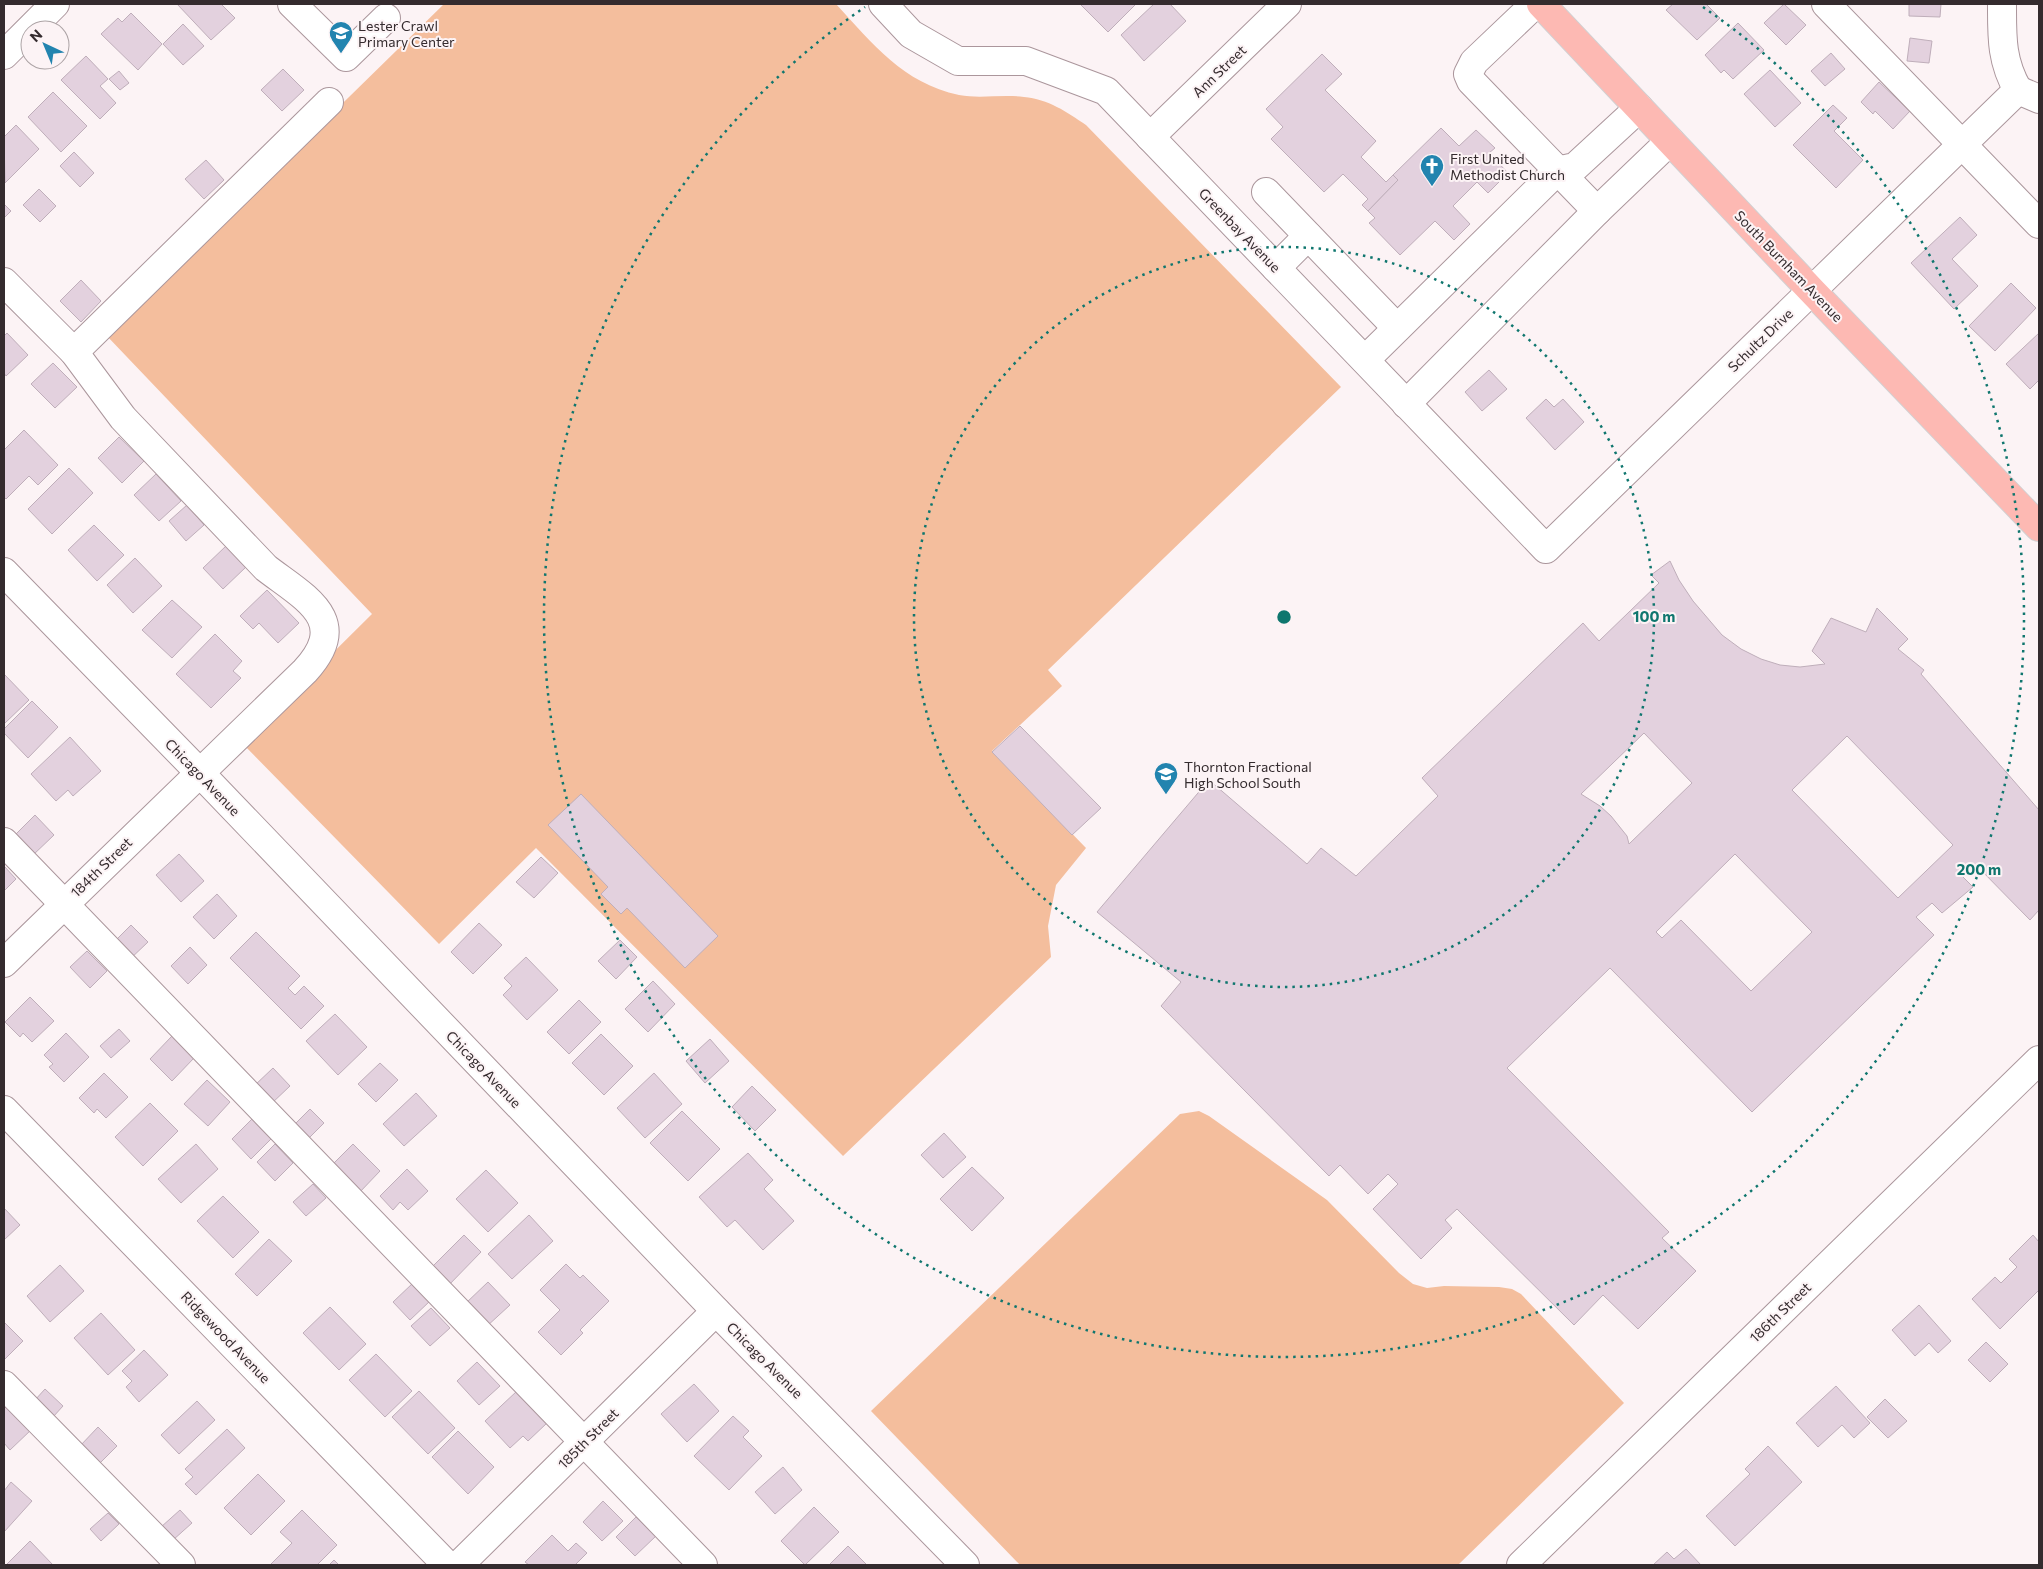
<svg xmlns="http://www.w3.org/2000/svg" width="2043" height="1569" font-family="Commissioner,sans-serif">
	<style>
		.green { fill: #f4be9d }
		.building { fill: #e3d1de; stroke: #bfaeba; fill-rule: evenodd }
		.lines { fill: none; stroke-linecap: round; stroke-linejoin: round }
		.minor-casing { stroke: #ab969c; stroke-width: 30 }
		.major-casing { stroke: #d2d0d1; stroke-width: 30 }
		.minor { stroke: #fff; stroke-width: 28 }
		.major { stroke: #fdb9b3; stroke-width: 28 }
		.ring { fill: none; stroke: #0f766e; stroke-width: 2.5; stroke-dasharray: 2.5 5 }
		.labels { text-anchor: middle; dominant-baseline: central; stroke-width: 4; stroke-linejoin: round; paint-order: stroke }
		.poi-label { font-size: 14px; fill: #342b2e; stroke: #fcf3f5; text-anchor: start }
		.street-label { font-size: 14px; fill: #342b2e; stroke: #fcf3f5 }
		.centre { fill: #0f766e; stroke: #fcf3f5; stroke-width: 2.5 }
		.ring-label { font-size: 15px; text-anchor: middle; font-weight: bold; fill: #0f766e; stroke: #fcf3f5; stroke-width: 4; stroke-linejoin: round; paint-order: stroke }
	</style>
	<rect width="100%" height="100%" fill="#fcf3f5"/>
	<g class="green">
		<path d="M444,4H836C873,44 903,83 959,95C981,99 1002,94 1024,97C1048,99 1067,112 1086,125L1341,387L1048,670L1062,686L992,751L1086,848L1056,885L1048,926L1051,957L843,1156L536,848L439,944L242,743L372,614L106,335Z"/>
		<polygon points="1199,1111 1209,1116 1327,1200 1399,1273 1413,1284 1427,1288 1444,1286 1499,1287 1512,1289 1521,1294 1624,1403 1458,1565 1020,1565 871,1411 1180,1114"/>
	</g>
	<g class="building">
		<polygon points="177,4 221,4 235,18 211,40"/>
		<polygon points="1080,4 1136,4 1108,32"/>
		<polygon points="1154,4 1170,4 1186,21 1144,61 1121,35"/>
		<polygon points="1673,4 1706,4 1720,18 1697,40 1666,10"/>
		<polygon points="1784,4 1806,25 1786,45 1764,23"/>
		<polygon points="1909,4 1941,4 1940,17 1909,16"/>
		<polygon points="131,13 162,44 138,70 101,34 118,18 122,22"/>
		<polygon points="1738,23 1764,50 1733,79 1724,70 1721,73 1705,55"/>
		<polygon points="183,24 204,46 183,65 163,44"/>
		<polygon points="1910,38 1932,41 1929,63 1907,61"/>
		<polygon points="1831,53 1845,69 1825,86 1811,71"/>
		<polygon points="1322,54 1342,74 1325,90 1376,141 1361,157 1386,182 1393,175 1398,180 1368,211 1362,205 1368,199 1343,174 1324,192 1271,139 1283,127 1266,109"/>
		<polygon points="86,56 108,79 100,86 116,103 100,119 61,80"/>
		<polygon points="283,69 304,90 282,111 261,90"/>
		<polygon points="1770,70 1801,103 1775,127 1744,94"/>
		<polygon points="119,71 129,83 120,90 109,79"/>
		<polygon points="1879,82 1910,111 1893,129 1875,111 1873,114 1861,102"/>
		<polygon points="53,92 87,126 61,152 28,117"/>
		<polygon points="1833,105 1847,118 1834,131 1863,160 1836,188 1793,145"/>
		<polygon points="16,125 39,149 5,183 4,137"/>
		<polygon points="1441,128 1459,146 1476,130 1495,148 1489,153 1508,173 1488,193 1477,182 1453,206 1470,224 1454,240 1435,221 1400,255 1369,223 1375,218 1368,211 1398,180 1393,175"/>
		<polygon points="74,152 94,173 80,187 60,166"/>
		<polygon points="206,160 224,180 204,199 185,179"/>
		<polygon points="39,189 56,206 40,222 23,205"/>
		<polygon points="4,204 11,211 4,218"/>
		<polygon points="1960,217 1977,235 1952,259 1978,286 1954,309 1911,263"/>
		<polygon points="81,280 101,301 81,322 60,301"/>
		<polygon points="2011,283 2036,308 1995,351 1969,326"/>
		<polygon points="7,333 28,355 6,376 4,373 4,336"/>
		<polygon points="2039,333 2039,380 2030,389 2006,364"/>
		<polygon points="53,363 77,387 55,408 31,384"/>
		<polygon points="1489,370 1507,389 1482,411 1465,392"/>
		<polygon points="1546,399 1554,407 1563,399 1584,422 1555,450 1526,418"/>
		<polygon points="24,430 58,465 38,485 29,476 6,499 4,497 4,450"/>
		<polygon points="119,437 144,461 122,483 98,458"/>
		<polygon points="69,468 93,493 52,534 28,509"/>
		<polygon points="156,474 181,501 159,521 134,495"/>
		<polygon points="187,505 204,525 186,541 169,521"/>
		<polygon points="94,525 124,555 97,581 68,550"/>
		<polygon points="226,546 246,567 223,589 203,568"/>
		<polygon points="135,558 162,586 133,613 107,585"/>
		<path d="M1670,561L1679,580L1693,601L1722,635L1741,649L1761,659L1780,665L1800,667L1825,664L1812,651L1831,618L1866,632L1877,608L1908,639L1898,649L1924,670L1921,674L2039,810V910L2030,920L1976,865L1962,876L1973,887L1942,913L1932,903L1916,917L1934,935L1752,1112L1610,968L1507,1068L1669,1232L1662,1238L1696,1271L1638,1329L1603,1295L1574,1325L1457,1209L1445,1220L1452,1228L1421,1259L1373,1209L1398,1184L1388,1174L1368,1194L1340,1165L1329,1176L1161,1006L1181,982L1097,912L1209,780L1307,864L1321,848L1356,876L1438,796L1422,778L1583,623L1599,641L1659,583L1651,575ZM1644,733L1692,783L1629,844L1627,836L1611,816L1600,806L1581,794ZM1847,736L1953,845L1898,898L1792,790ZM1735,854L1812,932L1751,991L1681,920L1662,938L1656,932Z"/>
		<polygon points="267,590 299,623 278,643 259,623 253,629 240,616"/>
		<polygon points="172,600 202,627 172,658 142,630"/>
		<polygon points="215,634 242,661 233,671 241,678 211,708 176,674"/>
		<polygon points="4,674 29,700 4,724"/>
		<polygon points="32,701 58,727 28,758 4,733 4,729"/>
		<polygon points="1020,726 1101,808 1072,835 992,752"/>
		<polygon points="70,737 101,771 73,796 68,790 56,801 31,774"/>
		<polygon points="581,794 718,936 685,968 627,908 621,914 601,894 608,887 548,825"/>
		<polygon points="35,815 54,835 32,856 13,837"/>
		<polygon points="179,854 204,881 181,902 156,875"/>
		<polygon points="541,857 558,873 534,898 516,882"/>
		<polygon points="4,866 16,879 4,891"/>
		<polygon points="217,894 237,916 214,939 193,917"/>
		<polygon points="479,923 502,945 473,974 451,952"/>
		<polygon points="131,925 148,942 128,961 112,944"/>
		<polygon points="256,932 300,976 288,988 295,995 304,986 324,1006 301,1029 230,958"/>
		<polygon points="620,940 637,957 616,979 598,961"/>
		<polygon points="190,947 207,965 188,984 171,966"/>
		<polygon points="87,951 107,971 90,988 70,967"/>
		<polygon points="526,957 558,990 527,1020 503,995 512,986 504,978"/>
		<polygon points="653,981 675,1004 648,1032 625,1009"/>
		<polygon points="30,997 54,1021 32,1042 23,1033 20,1037 5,1022"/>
		<polygon points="579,1000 601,1022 569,1054 547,1032"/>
		<polygon points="335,1014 367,1047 338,1075 306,1041"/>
		<polygon points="119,1029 130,1041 111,1058 100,1046"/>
		<polygon points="66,1033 89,1057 64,1082 49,1067 53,1064 44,1055"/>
		<polygon points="601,1034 633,1066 604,1095 572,1063"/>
		<polygon points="172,1036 194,1058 172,1081 150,1059"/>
		<polygon points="710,1039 729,1061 705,1083 686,1061"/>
		<polygon points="380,1063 398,1080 376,1102 358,1084"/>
		<polygon points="273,1068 290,1086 271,1104 254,1086"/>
		<polygon points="104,1073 128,1097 106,1118 97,1109 94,1113 79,1098"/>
		<polygon points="654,1073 682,1104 645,1138 617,1108"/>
		<polygon points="207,1080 230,1102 208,1126 184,1104"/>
		<polygon points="752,1086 776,1110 755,1131 732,1107"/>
		<polygon points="416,1093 437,1116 404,1146 383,1124"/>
		<polygon points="150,1103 178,1131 143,1166 115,1137"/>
		<polygon points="310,1109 324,1123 306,1141 292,1127"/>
		<polygon points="682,1111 720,1149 688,1181 650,1143"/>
		<polygon points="252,1119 272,1138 251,1159 232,1139"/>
		<polygon points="944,1133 966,1157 943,1178 921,1155"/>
		<polygon points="196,1144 218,1169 181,1203 158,1179"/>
		<polygon points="275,1144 293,1163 275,1181 257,1162"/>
		<polygon points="353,1144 380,1171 358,1194 331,1166"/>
		<polygon points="748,1153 773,1180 764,1189 794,1221 763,1250 735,1220 727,1227 699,1197"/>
		<polygon points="972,1167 1004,1198 972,1231 940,1199"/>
		<polygon points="407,1169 428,1191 408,1210 400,1202 393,1210 380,1196"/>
		<polygon points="486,1170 518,1203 488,1232 456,1199"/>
		<polygon points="313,1184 326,1198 306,1216 293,1202"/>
		<polygon points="223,1196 259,1232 233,1258 197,1221"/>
		<polygon points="4,1208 20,1225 4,1240"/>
		<polygon points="529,1215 553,1241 512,1279 488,1254"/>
		<polygon points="464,1235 481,1252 446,1288 429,1270"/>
		<polygon points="2033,1235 2039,1242 2039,1290 2000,1329 1972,1299 1995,1277 2001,1283 2017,1267 2009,1259"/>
		<polygon points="269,1239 292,1261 257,1296 235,1274"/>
		<polygon points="566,1264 580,1278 583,1275 609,1301 580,1330 583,1333 561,1355 538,1332 560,1310 540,1290"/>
		<polygon points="60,1265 84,1291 50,1322 27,1296"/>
		<polygon points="488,1282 510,1305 486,1327 465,1304"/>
		<polygon points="413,1283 430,1301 410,1320 393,1302"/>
		<polygon points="1919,1305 1951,1341 1938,1353 1929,1343 1915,1356 1892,1330"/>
		<polygon points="330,1307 366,1344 339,1370 303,1333"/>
		<polygon points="431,1308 450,1328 430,1346 411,1326"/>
		<polygon points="101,1313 135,1350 108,1375 74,1338"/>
		<polygon points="5,1323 23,1341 4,1360 4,1324"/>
		<polygon points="1986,1342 2008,1364 1990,1382 1968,1360"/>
		<polygon points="144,1350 168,1375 139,1402 126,1387 132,1381 122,1371"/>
		<polygon points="376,1354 412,1391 385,1417 349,1380"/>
		<polygon points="477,1362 500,1386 479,1405 457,1381"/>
		<polygon points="694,1384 719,1411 687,1442 661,1414"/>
		<polygon points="1836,1386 1870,1423 1854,1438 1842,1425 1818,1447 1796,1423"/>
		<polygon points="45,1389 63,1406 53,1417 35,1400"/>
		<polygon points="419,1391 455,1428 428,1454 392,1417"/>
		<polygon points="517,1391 547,1423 528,1441 523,1436 510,1448 485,1421"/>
		<polygon points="1885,1399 1907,1421 1888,1438 1867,1417"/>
		<polygon points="197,1401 215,1420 179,1454 161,1435"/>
		<polygon points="9,1404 32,1429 10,1450 4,1443 4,1409"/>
		<polygon points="733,1416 749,1431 743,1437 762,1456 729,1490 694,1456"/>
		<polygon points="98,1427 117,1446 99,1464 80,1446"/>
		<polygon points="227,1429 245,1448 196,1495 185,1484 193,1477 185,1469"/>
		<polygon points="458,1431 494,1467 468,1494 432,1457"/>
		<polygon points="1768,1446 1802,1482 1735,1546 1706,1516 1750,1474 1745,1469"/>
		<polygon points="783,1467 802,1490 775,1514 755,1492"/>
		<polygon points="258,1474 285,1501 251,1535 224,1508"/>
		<polygon points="11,1482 32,1501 4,1532 4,1491"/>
		<polygon points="603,1501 623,1521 602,1541 583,1522"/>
		<polygon points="814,1507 839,1532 805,1565 781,1541"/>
		<polygon points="180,1510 192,1523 173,1540 161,1527"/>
		<polygon points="302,1510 337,1545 317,1565 270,1565 292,1543 280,1532"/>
		<polygon points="108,1513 119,1524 101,1541 90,1529"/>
		<polygon points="636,1517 656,1536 635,1556 616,1537"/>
		<polygon points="552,1535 568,1551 576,1543 587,1553 575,1565 529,1565 525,1562"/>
		<polygon points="30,1541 53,1565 6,1565"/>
		<polygon points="848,1546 867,1565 829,1565"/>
		<polygon points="1686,1549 1701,1565 1653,1565 1667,1552 1674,1559"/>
		<polygon points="334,1560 339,1565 329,1565"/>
	</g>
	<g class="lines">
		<g class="minor-casing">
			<g id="minor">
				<polyline points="292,4 346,57 386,18"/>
				<polyline points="883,4 911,34 958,61 1026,61 1106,91 1546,549 2018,90"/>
				<polyline points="1535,4 1474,62 1468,74 1471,81 1597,211"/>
				<polyline points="1826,4 2039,224"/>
				<path d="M2002,4C2002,36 2001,61 2018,90"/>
				<polyline points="4,55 55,4"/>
				<polyline points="2018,90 2039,99"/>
				<polyline points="1150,137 1287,4"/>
				<polyline points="1266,192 1397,328"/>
				<polyline points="1276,268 1308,236"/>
				<path d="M4,282L74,352L123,418L266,568C305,598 352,620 305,671L4,963"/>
				<polyline points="74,352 329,102"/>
				<polyline points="1365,360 1557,171 1575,167 1639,108"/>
				<polyline points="1406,404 1597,211 1670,141"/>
				<polyline points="4,572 199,772 716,1311 965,1565"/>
				<polyline points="4,842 703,1565"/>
				<polyline points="4,1110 447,1565"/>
				<polyline points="4,1385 181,1565"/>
				<polyline points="459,1565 716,1311"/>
				<polyline points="1521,1565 2039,1060"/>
			</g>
		</g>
		<g class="major-casing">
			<polyline id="major" points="1541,4 1811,290 2039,527"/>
		</g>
		<use href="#minor" class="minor"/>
		<use href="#major" class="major"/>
	</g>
	<g class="ring">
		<circle cx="1284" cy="617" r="370"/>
		<path d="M1703 7A740 740 0 1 1 865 7"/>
	</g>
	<defs>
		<g id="school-pin" transform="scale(1.25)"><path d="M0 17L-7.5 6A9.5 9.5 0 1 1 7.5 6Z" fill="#2284af" stroke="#fcf3f5"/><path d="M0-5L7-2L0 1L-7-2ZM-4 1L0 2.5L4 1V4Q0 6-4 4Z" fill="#fff"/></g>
		<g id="church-pin" transform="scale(1.25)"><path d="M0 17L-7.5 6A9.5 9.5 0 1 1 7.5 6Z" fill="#2284af" stroke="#fcf3f5"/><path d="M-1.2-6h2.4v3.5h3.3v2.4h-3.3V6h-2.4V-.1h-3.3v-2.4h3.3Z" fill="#fff"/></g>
	</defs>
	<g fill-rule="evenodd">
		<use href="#school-pin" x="341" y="33"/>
		<use href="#church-pin" x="1432" y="166"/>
		<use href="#school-pin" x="1166" y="774"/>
	</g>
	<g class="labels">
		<g class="poi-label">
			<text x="358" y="25">Lester Crawl<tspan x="358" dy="16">Primary Center</tspan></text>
			<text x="1450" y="158">First United<tspan x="1450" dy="16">Methodist Church</tspan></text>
			<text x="1184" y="766">Thornton Fractional<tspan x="1184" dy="16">High School South</tspan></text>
		</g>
		<g class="street-label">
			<text transform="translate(1219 71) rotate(-44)">Ann Street</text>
			<text transform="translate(1240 230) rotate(46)">Greenbay Avenue</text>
			<text transform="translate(1789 266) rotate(46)">South Burnham Avenue</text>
			<text transform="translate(1760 340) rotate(-44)">Schultz Drive</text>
			<text transform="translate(203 777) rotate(46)">Chicago Avenue</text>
			<text transform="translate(101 867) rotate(-44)">184th Street</text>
			<text transform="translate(484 1069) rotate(46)">Chicago Avenue</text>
			<text transform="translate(1780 1312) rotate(-44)">186th Street</text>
			<text transform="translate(226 1337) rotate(46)">Ridgewood Avenue</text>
			<text transform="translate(765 1360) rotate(45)">Chicago Avenue</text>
			<text transform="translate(588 1438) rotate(-45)">185th Street</text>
		</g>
	</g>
	<circle cx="1284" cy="617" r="8" class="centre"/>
	<g class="ring-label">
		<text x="1654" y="622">100 m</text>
		<text x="1979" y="875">200 m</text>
	</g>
	<rect width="2043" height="1569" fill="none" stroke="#342b2e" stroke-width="10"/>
	<g transform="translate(45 45) rotate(316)"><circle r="24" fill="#fcf3f5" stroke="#aca3a5"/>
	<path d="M0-4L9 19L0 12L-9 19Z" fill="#2284af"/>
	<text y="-8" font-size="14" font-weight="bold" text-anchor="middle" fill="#342b2e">N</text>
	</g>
</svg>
